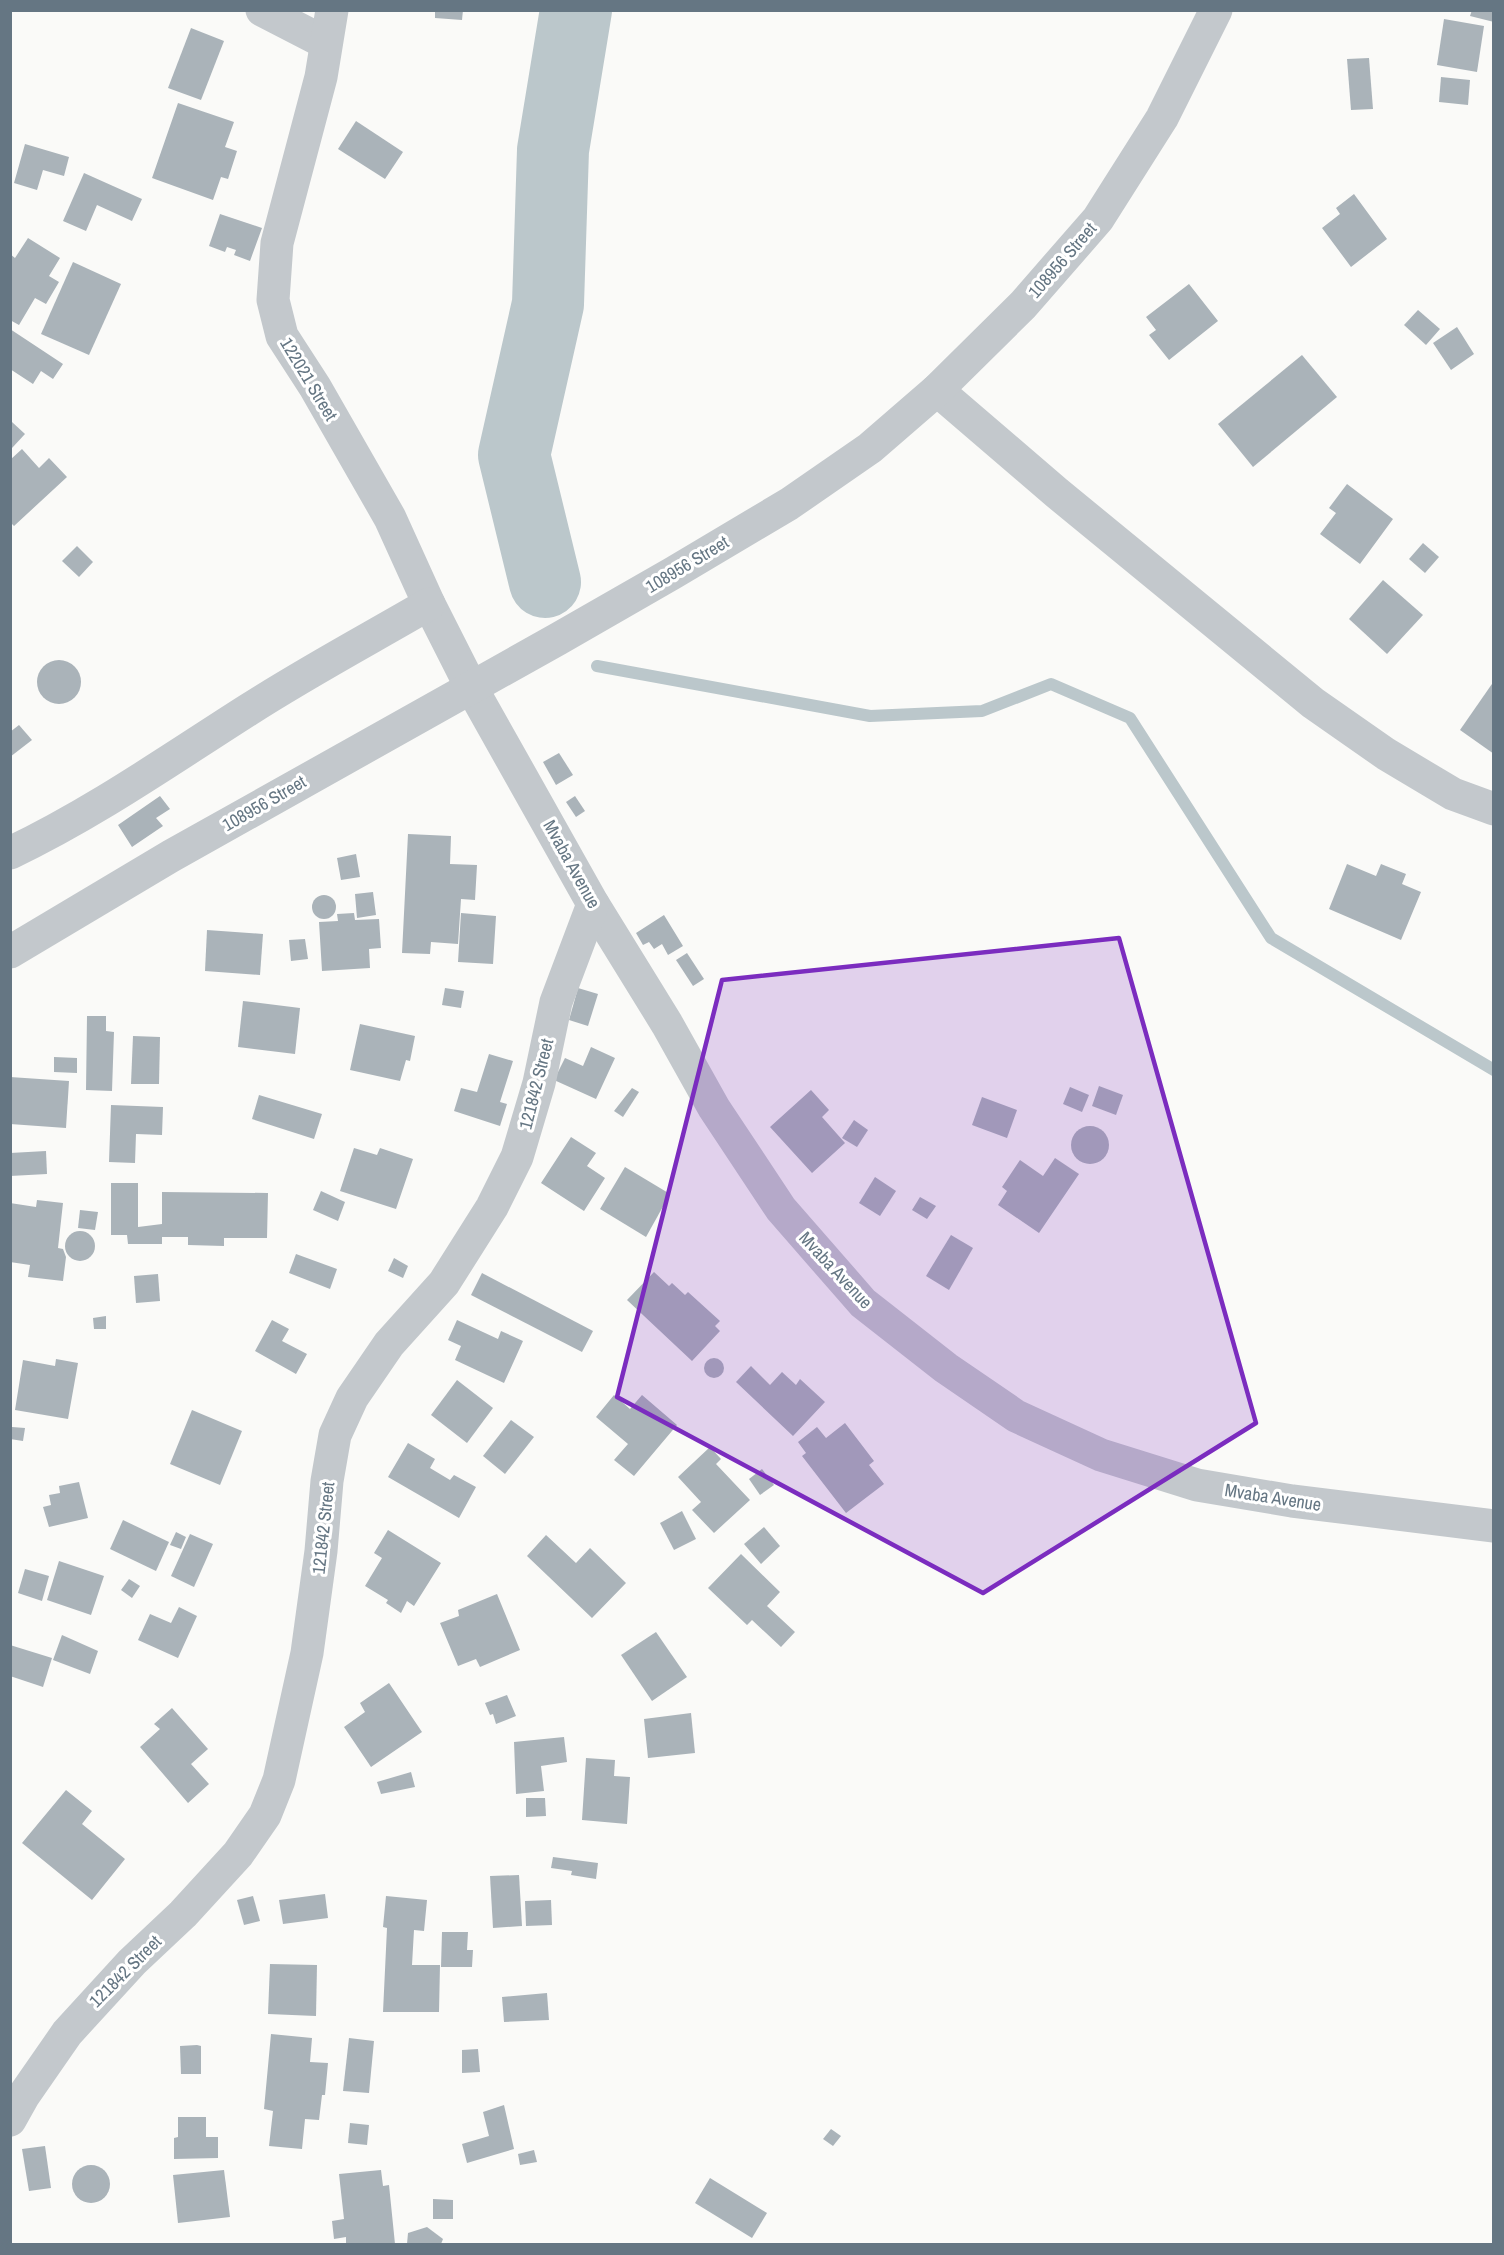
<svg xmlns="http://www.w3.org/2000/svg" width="1504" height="2255" font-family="'Archivo Narrow',sans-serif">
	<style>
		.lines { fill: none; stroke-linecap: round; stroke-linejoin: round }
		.stream { stroke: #bbc7cb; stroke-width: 12 }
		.river { stroke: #bbc7cb; stroke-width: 72 }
		.building { fill: #aab3b9 }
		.minor { stroke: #c3c8cc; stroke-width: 33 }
		.marked { fill: #7b2cbf; fill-opacity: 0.2; stroke: #7b2cbf; stroke-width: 4.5; stroke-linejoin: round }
		.labels { text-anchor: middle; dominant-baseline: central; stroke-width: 6; stroke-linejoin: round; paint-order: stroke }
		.street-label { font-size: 18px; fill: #657683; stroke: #fff }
	</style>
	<rect width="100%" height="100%" fill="#fafaf8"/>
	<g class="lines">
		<polyline class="stream" points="597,666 870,716 982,711 1051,684 1130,718 1271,938 1494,1070"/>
		<polyline class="river" points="545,582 514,455 548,304 553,150 576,10"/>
	</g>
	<g class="building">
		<polygon points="435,10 463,10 462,20 435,18"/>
		<polygon points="1472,10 1494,10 1494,22 1470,16"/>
		<polygon points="1444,19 1484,26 1477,72 1437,65"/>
		<polygon points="191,28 224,41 201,100 168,88"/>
		<polygon points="1369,58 1373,109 1351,110 1347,59"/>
		<polygon points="1441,77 1470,80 1468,105 1439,102"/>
		<polygon points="178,103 234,122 225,147 237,151 228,179 221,177 213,200 152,178"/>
		<polygon points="356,121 403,152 385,179 338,149"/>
		<polygon points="25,144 69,157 64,176 43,170 37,190 14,183"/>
		<polygon points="84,173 142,199 132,221 97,205 86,231 63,221"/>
		<polygon points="1354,194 1387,239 1351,267 1322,228 1340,214 1336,208"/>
		<polygon points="220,214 262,228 250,261 234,255 236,250 227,247 225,252 209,246"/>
		<polygon points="28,238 60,258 49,276 59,282 46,304 35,298 19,325 10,320 10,254 15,258"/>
		<polygon points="73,262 121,284 89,355 41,334"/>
		<polygon points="1189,284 1218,321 1169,360 1149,335 1156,330 1146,317"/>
		<polygon points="1418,310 1440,329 1426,345 1404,325"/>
		<polygon points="1457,327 1474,354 1451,370 1433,343"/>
		<polygon points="10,329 63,364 53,379 41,371 33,384 10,369"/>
		<polygon points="1302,355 1337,397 1253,467 1218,424"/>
		<polygon points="12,422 25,434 12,448 10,446 10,424"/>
		<polygon points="22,449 39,468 49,458 67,477 14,526 10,522 10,460"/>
		<polygon points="1347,484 1393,519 1360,564 1320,534 1336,513 1329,508"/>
		<polygon points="1423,543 1439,557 1425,573 1409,559"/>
		<polygon points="77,546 93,562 79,577 62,561"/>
		<polygon points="1383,580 1423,615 1387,654 1349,619"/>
		<circle cx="59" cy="682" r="22"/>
		<polygon points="1494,681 1494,754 1460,730"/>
		<polygon points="19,725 32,740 10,757 10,732"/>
		<polygon points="559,753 573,775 556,785 543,762"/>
		<polygon points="160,796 170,809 156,818 163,826 132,847 118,825"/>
		<polygon points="575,796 585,811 576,817 566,802"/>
		<polygon points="408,834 451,836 450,864 477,865 475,900 461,899 458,944 431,942 430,954 402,953"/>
		<polygon points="356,854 360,877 341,880 337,858"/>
		<polygon points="1347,864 1376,876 1381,864 1406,874 1402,884 1421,892 1401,940 1329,909"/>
		<polygon points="373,892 376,915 357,918 355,894"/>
		<circle cx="324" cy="907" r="12"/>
		<polygon points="354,913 355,920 379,919 381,948 369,949 370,968 322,971 319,922 338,921 337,914"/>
		<polygon points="461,913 496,916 493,964 458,962"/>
		<polygon points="664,915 683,946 668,955 662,944 654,949 649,942 643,945 636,933"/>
		<polygon points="207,930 263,934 260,975 205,971"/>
		<polygon points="305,939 308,959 291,961 289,940"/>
		<polygon points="687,953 704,979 693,986 676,960"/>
		<polygon points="445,988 464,991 461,1008 442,1005"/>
		<polygon points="578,988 598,994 588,1026 569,1020"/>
		<polygon points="243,1001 300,1008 295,1054 238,1047"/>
		<polygon points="87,1016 106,1016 106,1031 114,1032 112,1091 86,1090"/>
		<polygon points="360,1024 415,1036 410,1061 406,1060 400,1081 350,1070"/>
		<polygon points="133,1036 160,1037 159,1084 131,1084"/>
		<polygon points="591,1047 615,1058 596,1099 554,1080 565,1058 583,1066"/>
		<polygon points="489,1054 513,1061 500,1102 507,1104 500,1126 454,1111 461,1088 477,1092"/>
		<polygon points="54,1057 77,1058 77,1073 54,1072"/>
		<polygon points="10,1077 69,1081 66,1128 10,1124"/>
		<polygon points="1099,1086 1123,1095 1116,1115 1092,1106"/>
		<polygon points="1070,1087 1089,1095 1082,1112 1063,1104"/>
		<polygon points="632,1088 639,1092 623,1117 614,1111"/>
		<polygon points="811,1090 829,1110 822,1117 845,1143 812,1173 770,1127"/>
		<polygon points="259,1095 322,1114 314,1139 252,1119"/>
		<polygon points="982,1097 1017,1110 1007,1138 972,1125"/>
		<polygon points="111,1105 163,1107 162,1135 136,1134 135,1163 109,1162"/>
		<polygon points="854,1120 868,1130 857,1147 842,1138"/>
		<circle cx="1090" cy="1145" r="19"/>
		<polygon points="571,1137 596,1153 587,1166 605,1178 584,1211 541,1183"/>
		<polygon points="354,1148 377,1155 380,1148 413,1159 396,1209 340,1191"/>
		<polygon points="46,1151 47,1174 10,1176 10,1153"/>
		<polygon points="1055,1158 1079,1174 1039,1233 998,1205 1007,1191 1002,1187 1020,1160 1043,1176"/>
		<polygon points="625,1167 670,1194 646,1237 600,1209"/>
		<polygon points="875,1177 896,1191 880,1216 859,1203"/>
		<polygon points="111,1183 138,1183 138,1227 162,1224 162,1192 268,1193 267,1238 224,1238 224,1246 188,1245 188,1237 162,1237 162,1244 128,1244 127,1235 111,1235"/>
		<polygon points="321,1191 345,1202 338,1221 313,1210"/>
		<polygon points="920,1197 936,1206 927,1219 912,1210"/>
		<polygon points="37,1200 63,1203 58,1248 63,1249 66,1257 63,1281 28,1277 30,1265 10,1262 10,1203 36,1207"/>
		<polygon points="80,1210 98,1212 95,1230 78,1228"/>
		<circle cx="80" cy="1246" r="15"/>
		<polygon points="951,1235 973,1248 949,1290 926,1276"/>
		<polygon points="296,1254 337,1269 330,1289 289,1273"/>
		<polygon points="394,1258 408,1266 403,1278 388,1271"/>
		<polygon points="654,1272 669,1286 672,1283 685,1295 688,1292 720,1321 715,1326 720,1331 692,1361 627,1300"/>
		<polygon points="482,1273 593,1331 582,1352 471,1295"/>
		<polygon points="158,1274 160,1301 136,1303 134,1276"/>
		<polygon points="106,1316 106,1329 94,1329 93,1318"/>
		<polygon points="272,1320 289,1329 282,1341 307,1354 296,1374 255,1351"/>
		<polygon points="457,1320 498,1339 501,1331 523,1341 504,1383 455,1360 461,1346 448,1340"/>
		<circle cx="714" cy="1368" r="10"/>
		<polygon points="56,1359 78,1363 68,1419 15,1410 23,1360 55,1366"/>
		<polygon points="751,1366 770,1385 782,1372 796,1385 800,1379 825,1402 793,1436 736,1382"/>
		<polygon points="457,1380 493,1408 467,1443 431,1415"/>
		<polygon points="614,1395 630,1409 642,1395 677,1425 634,1476 614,1460 628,1444 596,1417"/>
		<polygon points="192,1410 242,1431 220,1485 170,1464"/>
		<polygon points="511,1420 534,1437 505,1474 483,1456"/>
		<polygon points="845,1423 874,1461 869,1465 884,1484 846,1513 802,1456 806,1453 798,1442 817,1427 826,1438"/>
		<polygon points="12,1427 25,1428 23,1441 10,1439"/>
		<polygon points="408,1443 435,1459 430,1468 450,1480 454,1475 476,1487 459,1518 388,1477"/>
		<polygon points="710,1447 721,1459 716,1464 750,1500 714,1533 692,1510 701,1502 678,1477"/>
		<polygon points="762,1469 774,1485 760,1495 749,1479"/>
		<polygon points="79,1482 88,1518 49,1527 43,1507 51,1505 49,1495 60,1493 59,1486"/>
		<polygon points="682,1511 696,1539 674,1550 660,1523"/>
		<polygon points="123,1520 169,1542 156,1571 110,1549"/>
		<polygon points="764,1527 780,1546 761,1564 744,1544"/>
		<polygon points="388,1530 441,1563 414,1606 407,1601 401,1613 386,1603 388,1600 365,1586 382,1558 374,1553"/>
		<polygon points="176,1532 186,1537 181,1549 170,1545"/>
		<polygon points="190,1534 213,1544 194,1587 171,1576"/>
		<polygon points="546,1535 576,1563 590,1548 626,1583 592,1618 527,1556"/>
		<polygon points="741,1554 780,1592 767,1606 795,1632 781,1647 752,1620 747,1625 708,1588"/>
		<polygon points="59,1561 104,1576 91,1615 47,1600"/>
		<polygon points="25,1569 49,1576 42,1601 18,1593"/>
		<polygon points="129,1579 140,1586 132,1598 121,1590"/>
		<polygon points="497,1594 520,1650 480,1667 476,1659 458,1666 440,1623 459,1616 458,1610"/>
		<polygon points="179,1607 197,1616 178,1658 138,1640 150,1614 171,1623"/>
		<polygon points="656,1632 687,1677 652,1701 621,1655"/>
		<polygon points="62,1635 98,1651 90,1674 53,1660"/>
		<polygon points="10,1645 52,1658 43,1687 10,1676"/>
		<polygon points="389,1683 422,1732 371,1767 344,1727 365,1712 360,1703"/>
		<polygon points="507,1695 516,1716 496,1724 493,1714 490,1715 485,1703"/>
		<polygon points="172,1708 208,1749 191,1764 209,1784 188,1803 140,1747 160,1729 154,1724"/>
		<polygon points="691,1713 695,1753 648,1758 644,1719"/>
		<polygon points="564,1737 567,1762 541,1766 544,1791 516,1794 514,1742"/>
		<polygon points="586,1758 615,1760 614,1776 630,1777 627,1824 582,1820"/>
		<polygon points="411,1772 415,1787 381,1794 377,1782"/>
		<polygon points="66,1790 92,1811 82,1824 125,1859 92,1900 22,1843"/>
		<polygon points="526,1798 545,1798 546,1816 526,1817"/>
		<polygon points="553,1857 598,1863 596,1879 571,1875 572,1871 551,1868"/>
		<polygon points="519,1875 522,1926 493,1928 490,1876"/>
		<polygon points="325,1894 328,1918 283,1924 279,1900"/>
		<polygon points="253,1896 260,1921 244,1925 237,1900"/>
		<polygon points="386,1896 427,1900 424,1931 414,1930 412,1965 440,1965 439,2012 383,2012 387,1928 383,1927"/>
		<polygon points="551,1900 552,1925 526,1926 525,1901"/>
		<polygon points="442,1932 468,1932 467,1950 473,1950 472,1967 441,1967"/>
		<polygon points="270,1964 317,1965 316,2016 268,2014"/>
		<polygon points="547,1993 549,2020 504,2022 502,1997"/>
		<polygon points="271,2034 312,2038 310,2062 328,2063 325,2095 322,2095 319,2120 305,2119 302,2149 269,2146 273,2111 264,2109"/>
		<polygon points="349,2038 374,2041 369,2093 343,2091"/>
		<polygon points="197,2045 201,2046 201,2074 181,2074 180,2046"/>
		<polygon points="478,2049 480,2072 462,2073 462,2050"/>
		<polygon points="504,2105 514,2149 467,2163 462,2144 489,2136 483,2112"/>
		<polygon points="178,2117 206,2117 206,2137 218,2137 218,2158 174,2159 174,2138 178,2137"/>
		<polygon points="350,2123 369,2125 367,2145 348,2143"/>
		<polygon points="831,2129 841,2136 833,2146 823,2139"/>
		<polygon points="45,2146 51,2188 29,2191 22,2149"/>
		<polygon points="534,2150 537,2162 520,2165 518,2154"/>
		<circle cx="91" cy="2184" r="19"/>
		<polygon points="224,2170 230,2217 178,2223 173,2175"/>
		<polygon points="381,2170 383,2186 389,2185 395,2244 346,2244 346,2237 334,2239 332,2221 344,2219 339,2174"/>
		<polygon points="710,2178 767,2213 752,2238 695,2203"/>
		<polygon points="433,2199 453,2200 453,2219 433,2219"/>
		<polygon points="427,2227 443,2239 441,2244 407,2244 408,2233"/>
	</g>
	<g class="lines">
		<g class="minor">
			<polyline points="262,10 326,43"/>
			<polyline points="332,10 321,77 277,243 273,300 282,336 315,387 390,518 429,604 471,687 593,904 667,1024 714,1108 781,1209 863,1303 946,1368 1016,1416 1101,1455 1197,1485 1292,1501 1494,1526"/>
			<polyline points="937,390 1057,493 1313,703 1386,754 1453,794 1494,809"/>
			<path d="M10,853C94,813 171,759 248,710C307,672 369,639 429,604"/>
			<polyline points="10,952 171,856 558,639 673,573 789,504 870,448 937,390 1023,305 1098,219 1162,118 1216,10"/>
			<polyline points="10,2120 24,2095 67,2033 132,1962 183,1914 238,1854 265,1815 279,1780 307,1653 321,1551 327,1481 335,1435 352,1398 389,1344 444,1283 492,1207 517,1157 539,1083 556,1002 593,904"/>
		</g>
	</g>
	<path class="marked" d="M1119,938L1256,1423L983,1593L617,1397L722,980Z"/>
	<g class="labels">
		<g class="street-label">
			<text transform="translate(1062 260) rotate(-49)">108956 Street</text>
			<text transform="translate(309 379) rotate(59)">122021 Street</text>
			<text transform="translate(687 564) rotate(-31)">108956 Street</text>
			<text transform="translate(264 803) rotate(-30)">108956 Street</text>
			<text transform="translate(572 864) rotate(61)">Mvaba Avenue</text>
			<text transform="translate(536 1084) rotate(-76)">121842 Street</text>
			<text transform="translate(836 1270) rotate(47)">Mvaba Avenue</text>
			<text transform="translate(1273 1497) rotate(9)">Mvaba Avenue</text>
			<text transform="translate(323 1528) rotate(-84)">121842 Street</text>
			<text transform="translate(125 1971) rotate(-45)">121842 Street</text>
		</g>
	</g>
	<rect width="1504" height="2255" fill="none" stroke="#657683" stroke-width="24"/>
</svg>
